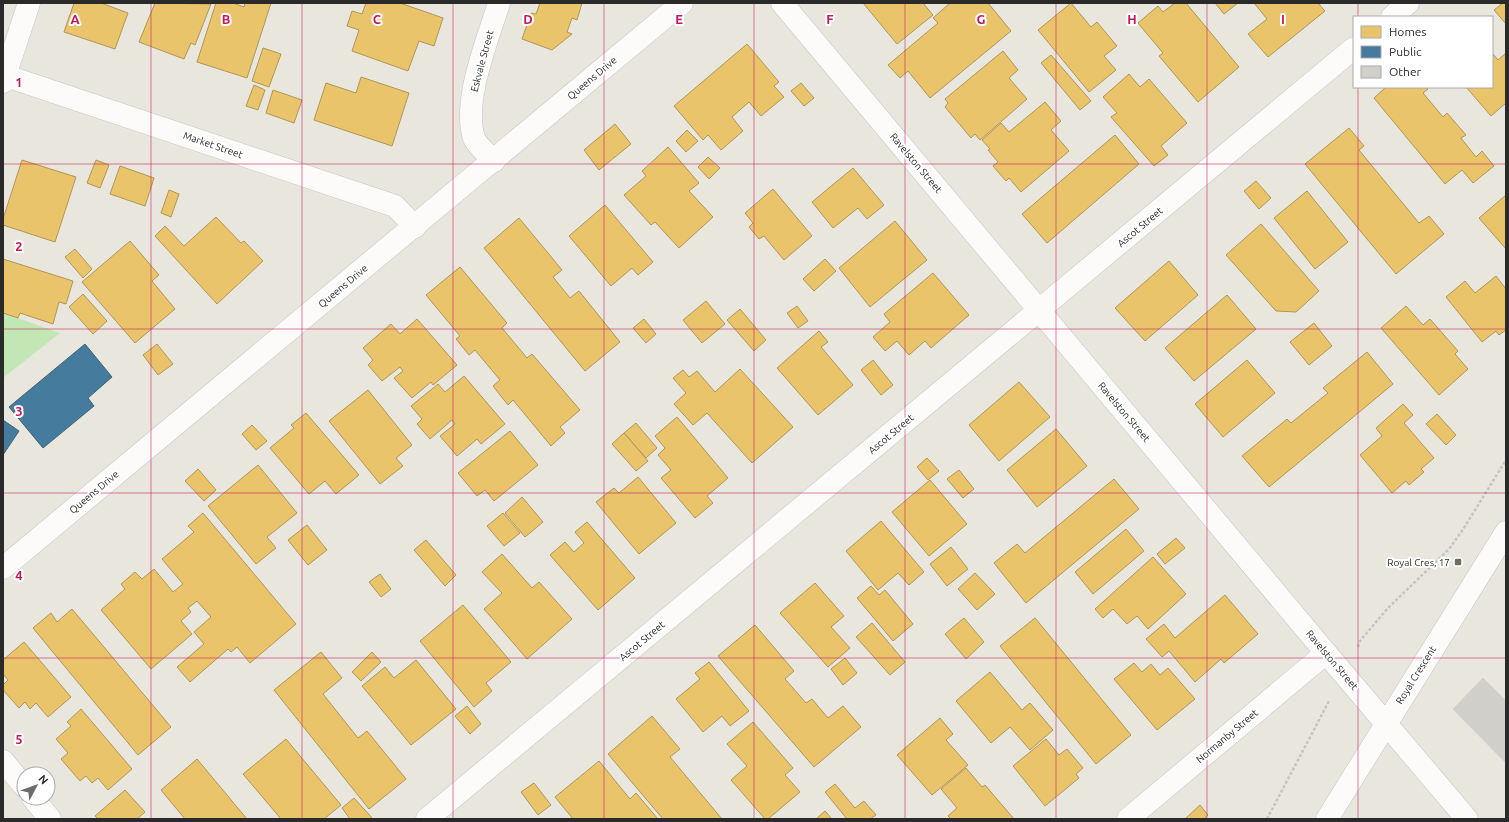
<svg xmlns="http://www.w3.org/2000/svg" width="1509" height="822" font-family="Ubuntu,sans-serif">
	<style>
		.green { fill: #c2e7b5 }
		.homes { fill: #e9c46a; stroke: #b09657 }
		.public { fill: #457b9d; stroke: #3d637a }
		.building { fill: #d1cfca; stroke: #d4d1cb }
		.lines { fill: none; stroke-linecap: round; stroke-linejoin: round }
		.minor-casing { stroke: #c6c4c4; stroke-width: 23 }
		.path { stroke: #c6c5c5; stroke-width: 2.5; stroke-dasharray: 3 2; stroke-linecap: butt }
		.minor { stroke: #fcfbfa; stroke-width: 22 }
		.grid { fill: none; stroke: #c2185b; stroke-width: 1; stroke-opacity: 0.55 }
		.poi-dot { fill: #6d6c69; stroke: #fff; stroke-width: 1.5 }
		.labels { text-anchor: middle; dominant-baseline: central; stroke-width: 4; stroke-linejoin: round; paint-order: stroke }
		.street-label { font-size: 10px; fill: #2a2a2a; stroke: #fff }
		.poi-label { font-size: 10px; fill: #2a2a2a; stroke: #fff; text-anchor: end }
		.grid-label { font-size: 13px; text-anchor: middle; font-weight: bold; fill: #c2185b; stroke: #fff; stroke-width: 4; stroke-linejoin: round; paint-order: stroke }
	</style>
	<rect width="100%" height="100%" fill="#e9e6de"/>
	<polygon class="green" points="3,313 60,333 3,378"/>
	<g class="homes">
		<polygon points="74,3 101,3 128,13 115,49 64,32"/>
		<polygon points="155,3 211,4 195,45 191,43 184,59 139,42"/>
		<polygon points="216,3 233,3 244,7 245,3 271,3 247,78 197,62"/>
		<polygon points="366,3 400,3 443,18 434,46 419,41 408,71 352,51 359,30 347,26 352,11 362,14"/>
		<polygon points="540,3 582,3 577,20 572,18 567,32 572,34 552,50 522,39 531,13 536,14"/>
		<polygon points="863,3 923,3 933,15 897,44"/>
		<polygon points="950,3 988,3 1011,31 930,98 908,71 900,78 888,65 938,23 933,18"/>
		<polygon points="1071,3 1091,27 1097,22 1117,46 1104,56 1116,70 1089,92 1038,30"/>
		<polygon points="1175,3 1186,3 1239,67 1198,102 1159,56 1163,53 1138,23 1158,6 1163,12"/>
		<polygon points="1215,3 1238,3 1224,14"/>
		<polygon points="1254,3 1318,3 1325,11 1268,57 1248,34 1267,19"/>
		<polygon points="1503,3 1506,3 1506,24 1494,10"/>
		<polygon points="747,44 779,82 774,86 784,97 761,116 749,102 732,117 743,131 721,150 708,135 703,140 674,106"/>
		<polygon points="263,48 281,54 269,87 252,81"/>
		<polygon points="1003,51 1018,70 1009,78 1027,99 980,140 975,134 971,138 945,107 948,103 945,99"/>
		<polygon points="1492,53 1498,60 1506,53 1506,103 1491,116 1466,87 1492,87"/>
		<polygon points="1051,55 1091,101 1080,110 1041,63"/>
		<polygon points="1129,74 1140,87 1149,79 1187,123 1161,146 1168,155 1154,166 1111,117 1117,113 1103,97"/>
		<polygon points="361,77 409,93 392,146 314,120 326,83 356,93"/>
		<polygon points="801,83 814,98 804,106 791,91"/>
		<polygon points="254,85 265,90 258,110 246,106"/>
		<polygon points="1386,87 1426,87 1428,89 1423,93 1443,117 1447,113 1466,135 1461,138 1476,157 1482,151 1494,166 1473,183 1462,170 1445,184 1374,98"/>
		<polygon points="273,90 302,100 294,123 266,113"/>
		<polygon points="1045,102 1061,121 1051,130 1069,151 1021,192 1009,178 1006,181 993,166 998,162 988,150 990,149 982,140 1001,123 1009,132"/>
		<polygon points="615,124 631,144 599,170 584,150"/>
		<polygon points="1349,128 1364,146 1359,150 1419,223 1429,216 1444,234 1396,274 1305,164"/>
		<polygon points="687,130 698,141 686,152 676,141"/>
		<polygon points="1115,135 1139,164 1047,243 1022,214"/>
		<polygon points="668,147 699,183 689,191 713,217 679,248 655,222 651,225 624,195 646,176 642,171"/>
		<polygon points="708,157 720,168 709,179 698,167"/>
		<polygon points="22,160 76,177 55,242 3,225 3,219"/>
		<polygon points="96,160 109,165 100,188 87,183"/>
		<polygon points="120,166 154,178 145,206 110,194"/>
		<polygon points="853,168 884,205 867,219 858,208 833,228 812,202"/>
		<polygon points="1256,181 1271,198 1259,209 1244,191"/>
		<polygon points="773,189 812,236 784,260 764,236 759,239 749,227 753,223 745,213"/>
		<polygon points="169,190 179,194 171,217 161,213"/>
		<polygon points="1307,191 1348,242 1315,269 1274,218"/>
		<polygon points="1506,195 1506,249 1479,218"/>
		<polygon points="605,205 653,262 638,275 632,268 611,286 569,236"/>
		<polygon points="216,217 241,243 244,241 263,261 217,304 155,236 165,226 184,246"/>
		<polygon points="519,218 562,270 553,277 570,298 579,291 620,342 585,371 484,248"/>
		<polygon points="895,221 927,260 870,307 839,268"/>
		<polygon points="1261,224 1319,291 1296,312 1276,311 1226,255"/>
		<polygon points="130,241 159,275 152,281 175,309 135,343 82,282"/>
		<polygon points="75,249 92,269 83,278 65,257"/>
		<polygon points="3,259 73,281 66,304 59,302 53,324 20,313 18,318 3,313"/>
		<polygon points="825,259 836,271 814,291 803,279"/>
		<polygon points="1169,261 1198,295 1145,341 1115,308"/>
		<polygon points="460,267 507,323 502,328 527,358 532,354 580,410 560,427 565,433 551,446 513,400 508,405 493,386 500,380 475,350 469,355 456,339 460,336 426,295"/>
		<polygon points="933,273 969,315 931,348 925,341 909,355 897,341 885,351 873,337 890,322 884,314"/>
		<polygon points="1496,276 1506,289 1506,330 1499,335 1496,331 1482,342 1446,297 1465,281 1475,293"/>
		<polygon points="83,294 107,321 93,334 69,307"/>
		<polygon points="1227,295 1256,329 1194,381 1165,348"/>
		<polygon points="706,301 725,324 702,343 683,320"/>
		<polygon points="797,306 808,321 798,328 787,313"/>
		<polygon points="1406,306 1423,325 1430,319 1458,351 1455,354 1468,369 1439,395 1381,328"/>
		<polygon points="740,309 766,340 754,351 727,320"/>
		<polygon points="417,319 457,365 433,385 431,382 412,398 394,378 403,371 400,367 382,381 368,365 373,360 363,348 391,324 400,334"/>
		<polygon points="644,319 656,334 646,343 633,328"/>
		<polygon points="1314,323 1332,346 1309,365 1290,342"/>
		<polygon points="819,331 828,342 821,347 853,385 818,415 777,368"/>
		<polygon points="157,344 173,364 158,375 143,355"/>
		<polygon points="1367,352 1393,384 1269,487 1242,456 1287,419 1291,423 1328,393 1323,388"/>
		<polygon points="873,360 893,385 881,395 861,370"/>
		<polygon points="1247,360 1275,393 1223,437 1195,404"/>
		<polygon points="740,369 793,427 752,463 707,413 693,425 674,404 686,393 673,378 683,370 689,377 697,371 715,392"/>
		<polygon points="464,376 505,424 481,444 477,439 457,456 440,436 455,424 452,420 430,439 417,424 422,419 411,406 438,384 445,392"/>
		<polygon points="1019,382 1050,417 999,461 969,425"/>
		<polygon points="368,390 412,445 396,458 403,466 380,484 329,421"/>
		<polygon points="1403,404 1413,415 1404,423 1434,458 1421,469 1424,472 1409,485 1406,481 1392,493 1360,455 1382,436 1376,428"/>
		<polygon points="306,413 359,475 336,494 325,481 309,494 270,448 294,428 291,425"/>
		<polygon points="1437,414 1456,435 1446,445 1426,424"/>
		<polygon points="677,417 728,478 707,496 713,503 695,518 661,478 671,470 658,455 665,448 655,436"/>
		<polygon points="636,423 657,448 646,458 624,433"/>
		<polygon points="252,425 267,441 256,450 242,434"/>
		<polygon points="1056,429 1087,466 1037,507 1007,470"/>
		<polygon points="510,431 538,465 494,501 485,490 477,496 458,473"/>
		<polygon points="624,433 648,461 636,471 612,444"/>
		<polygon points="927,458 939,471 928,480 917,467"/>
		<polygon points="258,465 297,513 267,537 276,548 256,564 208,506"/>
		<polygon points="198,469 216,490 204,501 185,481"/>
		<polygon points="959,470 974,489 963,498 947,479"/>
		<polygon points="638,477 676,523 639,554 596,502 614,488 619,493"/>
		<polygon points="1114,479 1139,509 1026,603 994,563 1017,544 1025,553"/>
		<polygon points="930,480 967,524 929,556 892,512"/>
		<polygon points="522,497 543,522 525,537 505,513"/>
		<polygon points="203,513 296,624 250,663 237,647 231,652 228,649 190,682 177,667 204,644 194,632 211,617 197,601 188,608 191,612 181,621 192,634 151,669 101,610 125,589 121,584 135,572 142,579 154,569 173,592 183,584 162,559 194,532 188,526"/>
		<polygon points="503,513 520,533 504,546 487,526"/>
		<polygon points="881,521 924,572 909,585 898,573 878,590 846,551"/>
		<polygon points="587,522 635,578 598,610 550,555 565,542 574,552 584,543 575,532"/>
		<polygon points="307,525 327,550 308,565 288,540"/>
		<polygon points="1126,529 1144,551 1093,594 1075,572"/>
		<polygon points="1176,538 1185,548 1165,564 1157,554"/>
		<polygon points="426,540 456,575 445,586 414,550"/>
		<polygon points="951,547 968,569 947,586 930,564"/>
		<polygon points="502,554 532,588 539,582 572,619 527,659 484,609 502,593 482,572"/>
		<polygon points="1153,557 1186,594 1148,629 1137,616 1127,624 1113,609 1103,618 1095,609"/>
		<polygon points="975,573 995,594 977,610 958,589"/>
		<polygon points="380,574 391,589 381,597 369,582"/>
		<polygon points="815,583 844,616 831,627 850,648 828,667 780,613"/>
		<polygon points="871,586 879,595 885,590 913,624 893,641 857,598"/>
		<polygon points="1225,595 1258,634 1224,663 1221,659 1195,682 1169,651 1162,657 1146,639 1164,624 1175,638"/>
		<polygon points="463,605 511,662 486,683 492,691 474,707 420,641"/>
		<polygon points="72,609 171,727 138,755 33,628 51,613 57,622"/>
		<polygon points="964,618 984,642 966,659 945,634"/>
		<polygon points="1035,618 1131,735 1096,764 1000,646"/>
		<polygon points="872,623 905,662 890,675 856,637"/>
		<polygon points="755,625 794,671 785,679 806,703 812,699 828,718 843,706 861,727 814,767 718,656"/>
		<polygon points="24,642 71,697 48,717 36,703 30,709 25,702 19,708 3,690 3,685 8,680 3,674 3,660"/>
		<polygon points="321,652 342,678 323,694 358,738 367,731 406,779 369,809 274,690"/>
		<polygon points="372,652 381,662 361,681 352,672"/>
		<polygon points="845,658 857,673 843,685 831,669"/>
		<polygon points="416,660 456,709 411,745 362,686 385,667 394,678"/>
		<polygon points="709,662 749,711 730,726 722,716 703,732 676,699 700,679 695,673"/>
		<polygon points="1134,663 1142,672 1151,664 1160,675 1168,668 1195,699 1157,730 1114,679"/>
		<polygon points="990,672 1022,710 1030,703 1053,730 1030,750 1010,727 991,743 956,701"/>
		<polygon points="467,706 481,724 470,734 455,716"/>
		<polygon points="81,709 132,769 108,790 98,778 92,783 86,776 80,781 61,759 68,753 56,739 71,726 67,722"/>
		<polygon points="652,716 680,749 670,757 722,819 663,819 608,754"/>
		<polygon points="940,718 953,734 946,740 968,765 932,795 897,755"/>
		<polygon points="753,722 793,768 785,775 800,792 768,819 765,819 731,780 747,766 727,744"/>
		<polygon points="286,739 341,805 324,819 281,819 243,774"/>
		<polygon points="1046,739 1059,755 1067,749 1083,768 1076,774 1079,778 1045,806 1013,766"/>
		<polygon points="197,759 247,819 185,819 161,790"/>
		<polygon points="599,761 630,799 636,793 658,819 573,819 555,797"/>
		<polygon points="966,768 982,787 985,785 1014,819 951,819 948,816 957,808 941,789"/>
		<polygon points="534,783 551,805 538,815 521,792"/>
		<polygon points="835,784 855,808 864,801 876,815 870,819 847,819 825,792"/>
		<polygon points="125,790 145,812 137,819 98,819 95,816"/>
		<polygon points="354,798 373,819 350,819 342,808"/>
		<polygon points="1200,805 1208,815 1204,819 1185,819"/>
		<polygon points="825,811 832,819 816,819"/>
	</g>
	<g class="public">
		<polygon points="85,344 112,377 88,398 94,406 43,448 9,407"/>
		<polygon points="3,420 19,431 3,455"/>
	</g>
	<polygon class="building" points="1483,678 1506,701 1506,763 1453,709"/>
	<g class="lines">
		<g class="minor-casing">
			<g id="minor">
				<polyline points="782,3 1326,653 1467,819"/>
				<polyline points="1392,17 1408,3"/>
				<polyline points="3,75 395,206 415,227"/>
				<polyline points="3,82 29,3"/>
				<path d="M494,161C488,155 476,144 474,138C462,101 488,39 499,3"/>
				<polyline points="3,568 682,3"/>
				<polyline points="3,761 24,786"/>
				<polyline points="33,798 50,819"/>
				<polyline points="427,819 1354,48"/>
				<polyline points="1128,819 1326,653"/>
				<polyline points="1327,819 1506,532"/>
			</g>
		</g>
		<g class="path">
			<polyline points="1358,647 1360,641 1387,609 1449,549 1464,528 1506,460"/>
			<polyline points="1267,819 1329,701"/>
		</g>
		<use href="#minor" class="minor"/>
	</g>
	<path class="grid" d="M151,3V819M302,3V819M453,3V819M604,3V819M754,3V819M905,3V819M1056,3V819M1207,3V819M1358,3V17M1358,87V819M3,164H1506M3,329H1506M3,493H1506M3,658H1506"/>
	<rect class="poi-dot" x="1454" y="558" width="8" height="8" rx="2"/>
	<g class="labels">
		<g class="street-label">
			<text transform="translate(482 61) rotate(-75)">Eskvale Street</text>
			<text transform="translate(592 78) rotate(-40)">Queens Drive</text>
			<text transform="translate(213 145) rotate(19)">Market Street</text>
			<text transform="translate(916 163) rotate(50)">Ravelston Street</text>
			<text transform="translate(1140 227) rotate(-40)">Ascot Street</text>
			<text transform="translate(343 286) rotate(-40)">Queens Drive</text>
			<text transform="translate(1124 412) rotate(50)">Ravelston Street</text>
			<text transform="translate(891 434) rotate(-40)">Ascot Street</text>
			<text transform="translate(94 492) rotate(-40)">Queens Drive</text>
			<text transform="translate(642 641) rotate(-40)">Ascot Street</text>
			<text transform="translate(1332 660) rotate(50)">Ravelston Street</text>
			<text transform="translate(1416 675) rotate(-58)">Royal Crescent</text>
			<text transform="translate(1227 736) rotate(-40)">Normanby Street</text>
		</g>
		<g class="poi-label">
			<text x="1450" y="562">Royal Cres, 17</text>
		</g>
	</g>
	<g class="grid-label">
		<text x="75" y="24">A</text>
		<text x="226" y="24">B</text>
		<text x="377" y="24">C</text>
		<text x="528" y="24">D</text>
		<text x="679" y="24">E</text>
		<text x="830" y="24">F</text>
		<text x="981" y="24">G</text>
		<text x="1132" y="24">H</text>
		<text x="1283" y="24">I</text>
		<text x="19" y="87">1</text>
		<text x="19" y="251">2</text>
		<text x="19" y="416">3</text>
		<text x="19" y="580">4</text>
		<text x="19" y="744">5</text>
	</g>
	<rect width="1509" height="822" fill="none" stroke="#2a2a2a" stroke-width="8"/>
	<rect x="1353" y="16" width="140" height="72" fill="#ffffff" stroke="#aaaaaa"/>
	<rect x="1361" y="26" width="20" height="12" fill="#e9c46a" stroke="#aaaaaa"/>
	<text x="1389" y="36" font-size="12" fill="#2a2a2a">Homes</text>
	<rect x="1361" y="46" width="20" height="12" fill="#457b9d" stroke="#aaaaaa"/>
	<text x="1389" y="56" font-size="12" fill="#2a2a2a">Public</text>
	<rect x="1361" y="66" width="20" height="12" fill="#d1cfca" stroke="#aaaaaa"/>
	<text x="1389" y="76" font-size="12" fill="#2a2a2a">Other</text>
	<g transform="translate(36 786) rotate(49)"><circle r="19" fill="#ffffff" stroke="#aaaaaa"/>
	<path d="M0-3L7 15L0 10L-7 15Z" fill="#6d6c69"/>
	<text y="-6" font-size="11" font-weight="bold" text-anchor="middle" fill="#2a2a2a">N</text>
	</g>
</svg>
